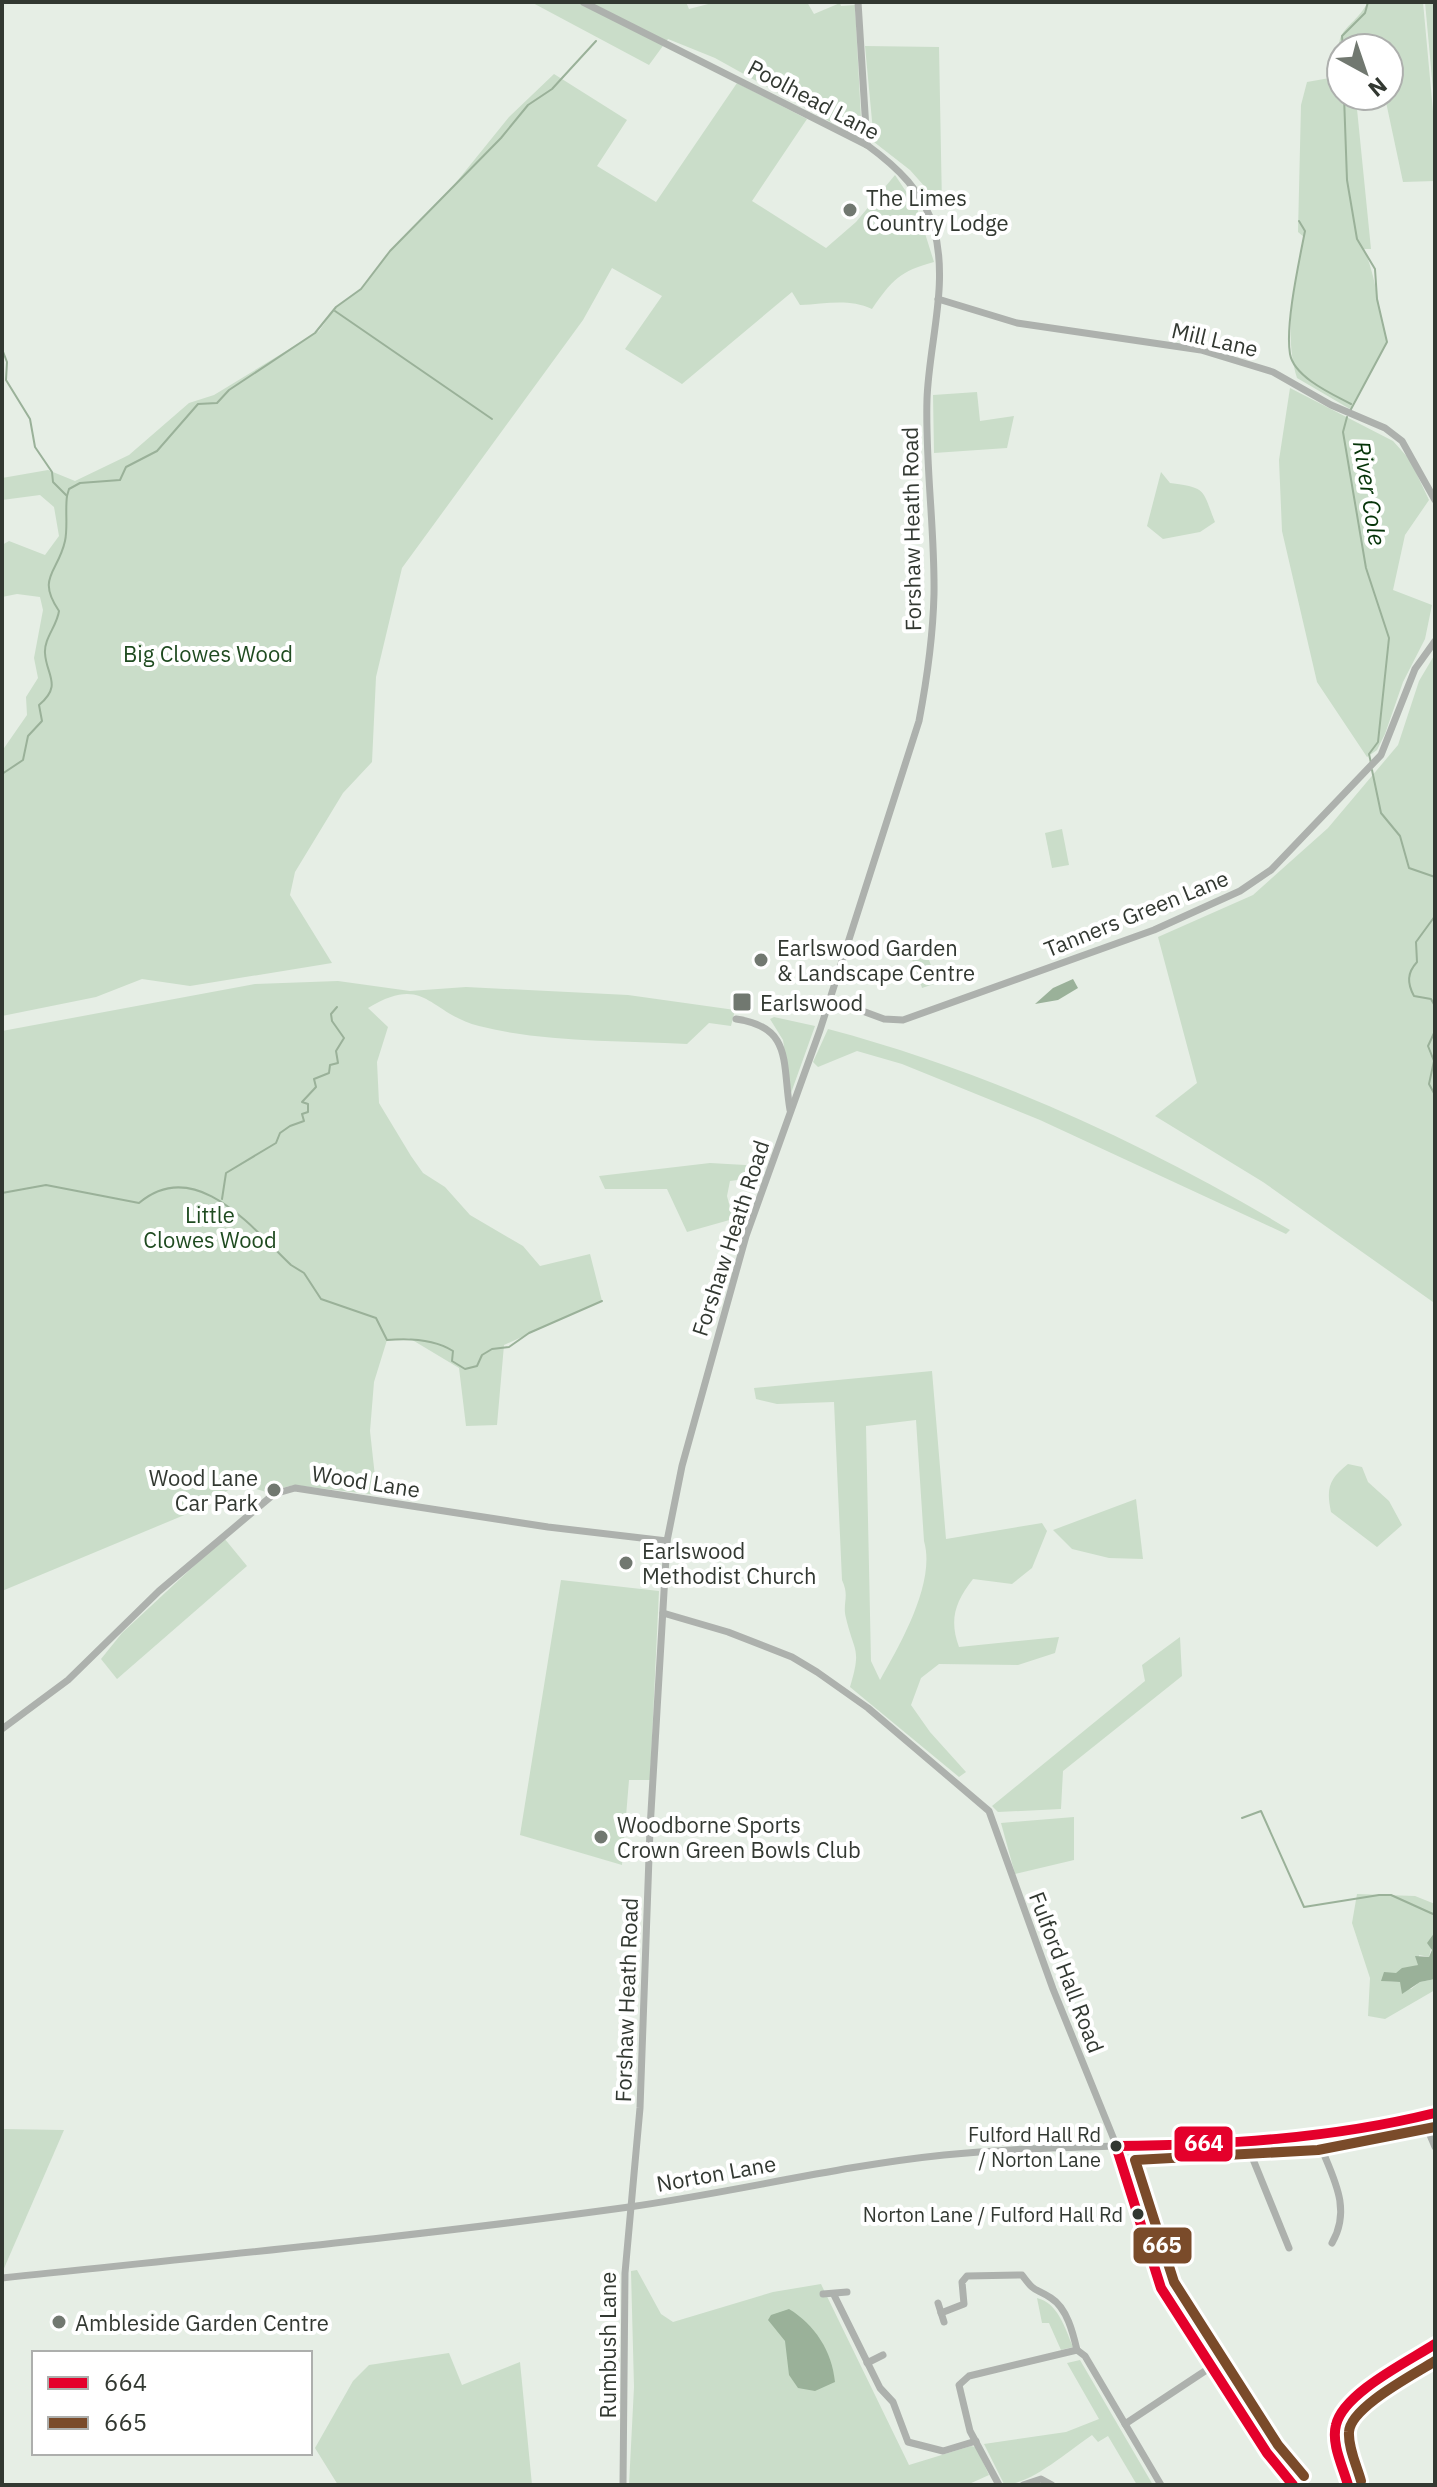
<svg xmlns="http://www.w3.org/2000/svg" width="1437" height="2487" font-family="'IBM Plex Sans',sans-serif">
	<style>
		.green { fill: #caddc9; fill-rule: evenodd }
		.water { fill: #9ab199 }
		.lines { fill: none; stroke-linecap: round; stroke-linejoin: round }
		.stream { stroke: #9ab199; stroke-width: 2 }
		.minor { stroke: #adb1ad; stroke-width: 7 }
		.bus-1-casing { stroke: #fff; stroke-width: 16 }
		.bus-2-casing { stroke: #fff; stroke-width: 16 }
		.bus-1 { stroke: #e4002b; stroke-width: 10 }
		.bus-2 { stroke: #7a4b2a; stroke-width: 10 }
		.poi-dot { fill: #717870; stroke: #fff; stroke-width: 3 }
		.bus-dot { fill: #323831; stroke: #fff; stroke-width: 3 }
		.labels { text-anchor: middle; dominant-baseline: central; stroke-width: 8; stroke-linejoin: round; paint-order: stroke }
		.bus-label { font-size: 20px; fill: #323831; stroke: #fff; text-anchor: end }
		.street-label { font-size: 22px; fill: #323831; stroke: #fff }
		.poi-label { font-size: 22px; fill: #323831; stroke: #fff; text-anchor: start }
		.park-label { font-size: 22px; fill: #1f4b20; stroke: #fff }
		.water-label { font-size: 24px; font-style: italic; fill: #063409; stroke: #fff }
		.line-badge { stroke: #fff; stroke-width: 3 }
		.badge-label { font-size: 22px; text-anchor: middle; font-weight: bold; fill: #fff }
	</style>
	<rect width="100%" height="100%" fill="#e6eee5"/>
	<g class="green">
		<polygon points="531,2 686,2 689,9 716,2 807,2 814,14 840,3 841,6 855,5 861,119 845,130 715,58 668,39 649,65"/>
		<path d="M1368,2H1423L1435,133V181L1403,182L1386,102L1376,96H1389V48H1341V66C1332,26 1352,31 1368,2Z"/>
		<polygon points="1425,2 1435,2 1435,112"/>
		<polygon points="865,46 939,47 942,206 910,170 874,142"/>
		<path d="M554,74L627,120L597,166L656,202L737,83L807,119L752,201L826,248L856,222L895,175L917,208L934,262C900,271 892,280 872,309C848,298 826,304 800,305L792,292L682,384L625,349L662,296L612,268L583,320L402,568L376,677L372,762L343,793L295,872L290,895L332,963L190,986L142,979L96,997L2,1016V751L27,715L26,697L38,678L34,658L43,610L40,597L17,594L2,597V545L9,541L45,555L59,536L54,507L40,495L2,500V478L48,470L75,481L129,455L189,403L214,395L319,331L336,307L361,289L390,251L454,185L509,117Z"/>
		<path d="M1341,76V96H1363L1356,99L1371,249H1364C1377,279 1378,310 1387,342L1350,409L1297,378C1283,333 1295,282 1304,237L1298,232L1301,105L1307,82Z"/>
		<polygon points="1290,388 1393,441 1410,460 1429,500 1405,535 1393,590 1432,605 1425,639 1403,682 1385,734 1377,750 1367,757 1317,682 1282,531 1279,460"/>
		<polygon points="977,392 980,421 1014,416 1007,448 934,453 933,395"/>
		<path d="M1161,472L1170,483C1208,488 1202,490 1215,522L1200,532L1163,539L1147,526Z"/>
		<polygon points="1435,654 1435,1301 1433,1302 1263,1182 1155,1116 1197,1083 1158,937 1253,895 1328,828 1398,745 1419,681"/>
		<polygon points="1062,829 1069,865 1052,868 1045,833"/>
		<polygon points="926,951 937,983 922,988 911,956"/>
		<path d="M338,981L410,991L466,987L628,995L735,1010L731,1026L709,1023L687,1044C619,1040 545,1043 479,1026C428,1013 426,973 368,1008L388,1027L377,1062L379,1103L411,1156L423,1173L445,1187L470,1215L523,1246L540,1266L590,1254L602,1301L504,1345L497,1425L466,1426L459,1368L409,1338L387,1340L374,1382L370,1431L377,1495L294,1485L266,1492L238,1483L206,1506L2,1591V1031L255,984Z"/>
		<polygon points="774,1017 815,1026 791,1093 783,1040 770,1019"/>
		<path d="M828,1029C990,1072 1146,1144 1290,1230L1286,1234L1040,1120L902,1064L857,1051L818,1067L813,1062Z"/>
		<polygon points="710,1163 763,1166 759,1177 730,1181 727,1196 733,1219 687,1232 667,1189 605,1189 599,1176"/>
		<path d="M932,1371L946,1539L1042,1523L1047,1531L1032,1568L1012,1584L973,1579C955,1602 949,1620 959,1647L1059,1637L1055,1653L1018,1665L939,1664L921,1678L911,1705L930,1732L966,1772L959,1777L850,1687C862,1647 854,1653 846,1618C842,1603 850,1597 842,1580L834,1402L777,1404L756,1399L754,1388ZM916,1420L924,1541C936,1582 901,1643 880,1680L871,1661L866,1426Z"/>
		<path d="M1348,1464L1362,1467L1368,1482L1389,1501L1402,1525L1377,1547L1331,1512C1326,1488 1329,1479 1348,1464Z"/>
		<polygon points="1136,1499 1143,1559 1109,1558 1072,1549 1053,1530"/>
		<polygon points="224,1538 247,1566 117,1679 101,1659 122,1633"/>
		<polygon points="561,1580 659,1591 650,1780 629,1780 622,1865 520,1835"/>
		<polygon points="1180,1637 1182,1676 1063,1771 1061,1809 998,1812 992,1806 1145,1681 1142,1665"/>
		<polygon points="1074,1817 1074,1860 1015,1874 1001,1823"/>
		<polygon points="1357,1894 1415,1896 1435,1904 1435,1932 1429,1957 1419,1955 1418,1965 1382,1981 1400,1982 1411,1989 1420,1982 1435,1979 1435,1990 1385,2019 1368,2016 1370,1978 1352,1923"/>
		<polygon points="2,2129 64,2130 2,2273"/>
		<polygon points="637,2270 661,2314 673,2322 773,2292 821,2284 909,2465 971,2446 976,2447 989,2475 967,2485 629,2485 634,2387 631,2271"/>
		<path d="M1037,2298C1058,2303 1065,2328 1073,2347L1061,2350L1049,2323H1042Z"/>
		<polygon points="449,2353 462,2385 520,2362 532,2485 338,2485 315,2448 353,2381 369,2365"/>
		<path d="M1080,2360L1153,2485H1137L1108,2436L1098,2442L1092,2435C1071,2449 1028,2487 1004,2484L984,2444L1066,2432L1099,2419L1067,2363Z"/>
	</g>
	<g class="water">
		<polygon points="1073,979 1078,988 1058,1000 1035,1004 1053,988"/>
		<polygon points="1435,1932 1435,1979 1420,1982 1402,1994 1400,1982 1381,1981 1384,1972 1396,1973 1402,1968 1418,1965 1415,1956 1429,1957 1432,1950 1427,1943"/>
		<path d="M789,2309C815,2325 832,2351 835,2382L815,2391L798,2388L789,2375L785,2341L768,2320L771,2315Z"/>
	</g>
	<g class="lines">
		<g class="stream">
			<polyline points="1343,48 1342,36 1365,13 1368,2"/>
			<polyline points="1341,78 1341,84"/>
			<polyline points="1344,96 1347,180 1357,239 1375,269 1377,299 1387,342 1350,411"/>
			<path d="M1299,221L1305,231C1299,262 1285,325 1290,354C1294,377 1332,394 1351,404"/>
			<polyline points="335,311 492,419"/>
			<path d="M2,349L7,362L6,380L30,419L35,447L52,472L53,482L67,496C65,511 68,527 65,541C58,573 36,577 59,611C57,626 44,638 45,653C46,675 63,685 39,705L42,721L28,736L23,760L2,774"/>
			<polyline points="1347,417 1343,432 1366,568 1389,638 1378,742 1369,754 1371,763"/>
			<polyline points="67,496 69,489 80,483 120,480 126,467 157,451 198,404 217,403 229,390 315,333 336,307 361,289 390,251 501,138 528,105 552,89 596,41"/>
			<polyline points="1372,770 1381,813 1400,836 1409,868 1435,877"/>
			<path d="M1435,916L1416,942L1417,962C1407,973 1407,983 1414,996L1431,999L1435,1006"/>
			<polyline points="1435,1031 1428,1046 1434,1061 1429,1084 1435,1095"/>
			<path d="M2,1193L46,1185L139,1203C196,1155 253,1229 291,1265L304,1273L321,1299L376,1318L387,1340C410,1338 434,1339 453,1351L452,1361L465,1369L477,1366L482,1355L492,1349L509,1347L529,1333L602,1301"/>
			<polyline points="222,1199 226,1173 276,1143 280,1133 290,1126 304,1121 302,1114 308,1112 308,1104 302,1102 316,1087 314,1079 329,1073 330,1065 338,1063 336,1051 344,1038 332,1021 331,1014 337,1007"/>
			<polyline points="1242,1818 1261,1811 1304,1907 1379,1895 1391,1895 1433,1914 1435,1911"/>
		</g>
		<g class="minor">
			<path d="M583,2L867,145C897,167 924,192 934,229C949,284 929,343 927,399C925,464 935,529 934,594C933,637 927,679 919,721L820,1030L746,1236L682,1466L667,1541L650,1829L640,2108L625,2273L623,2485"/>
			<polyline points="858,2 867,145"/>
			<polyline points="938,299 1017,323 1201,350 1273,372 1331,405 1385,428 1402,441 1435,500"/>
			<polyline points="830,999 884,1019 903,1020 1154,930 1240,891 1271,870 1381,755 1415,669 1435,641"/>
			<path d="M736,1019C793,1027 782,1063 790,1110"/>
			<polyline points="663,1613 728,1632 792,1657 817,1672 868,1708 989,1811 1053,1989 1115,2142 1161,2288 1267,2453 1293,2485"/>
			<polyline points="2,1729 68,1680 159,1591 274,1494 295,1488 548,1527 667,1541"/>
			<polyline points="1422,2116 1435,2147"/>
			<path d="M1316,2134C1329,2172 1354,2205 1332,2243"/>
			<polyline points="1246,2142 1289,2248"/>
			<path d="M2,2278C211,2256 421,2236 629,2207C735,2192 838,2166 944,2155C1108,2138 1275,2157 1435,2113"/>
			<polyline points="823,2294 847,2292"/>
			<polyline points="834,2295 880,2388 893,2402 908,2442 943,2451 976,2441"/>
			<polyline points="938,2303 944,2322"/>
			<path d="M941,2313L964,2304L962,2282L967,2276L1022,2275C1036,2294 1034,2287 1051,2298C1067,2308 1073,2333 1077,2350"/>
			<polyline points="1077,2350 1085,2356 1161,2485"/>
			<polyline points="867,2363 883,2355"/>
			<polyline points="1125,2424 1211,2367"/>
			<polyline points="999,2485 970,2431 959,2385 969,2376 1077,2350"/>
			<polyline points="1023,2485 1041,2479 1052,2485"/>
			<path d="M1348,2485C1343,2467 1332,2441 1336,2423C1343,2396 1412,2360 1435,2344"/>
		</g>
		<g class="bus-1-casing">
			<g id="bus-1">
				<path d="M1293,2485L1267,2453L1161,2288L1116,2146C1224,2145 1330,2139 1435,2113"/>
				<path d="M1348,2485C1343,2467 1331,2444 1336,2425C1343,2393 1409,2361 1435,2344"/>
			</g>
		</g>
		<g class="bus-2-casing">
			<g id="bus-2">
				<polyline points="1304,2476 1278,2445 1174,2282 1135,2160 1318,2150 1435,2127"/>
				<path d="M1361,2481C1357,2466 1348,2448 1349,2432C1350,2407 1415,2374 1435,2361"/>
			</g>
		</g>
		<use href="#bus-1" class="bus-1"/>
		<use href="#bus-2" class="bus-2"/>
	</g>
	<g class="poi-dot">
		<circle cx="850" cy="210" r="8"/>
		<circle cx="761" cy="960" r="8"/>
		<rect x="732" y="992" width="20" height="20" rx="4"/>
		<circle cx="274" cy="1490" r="8"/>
		<circle cx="626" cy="1563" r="8"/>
		<circle cx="601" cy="1837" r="8"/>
		<circle cx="59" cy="2322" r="8"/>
	</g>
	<g class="bus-dot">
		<circle cx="1116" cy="2146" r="7"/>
		<circle cx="1138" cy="2214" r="7"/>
	</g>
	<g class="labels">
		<g class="bus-label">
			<text x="1101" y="2134">Fulford Hall Rd<tspan x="1101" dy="25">/ Norton Lane</tspan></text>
			<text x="1123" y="2214">Norton Lane / Fulford Hall Rd</text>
		</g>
		<g class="street-label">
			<text transform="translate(814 99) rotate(28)">Poolhead Lane</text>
			<text transform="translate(1215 339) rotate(13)">Mill Lane</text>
			<text transform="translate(911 529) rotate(-91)">Forshaw Heath Road</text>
			<text transform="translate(1136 913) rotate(-22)">Tanners Green Lane</text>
			<text transform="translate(730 1238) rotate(-72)">Forshaw Heath Road</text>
			<text transform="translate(366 1481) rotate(9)">Wood Lane</text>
			<text transform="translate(1067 1972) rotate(69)">Fulford Hall Road</text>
			<text transform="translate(626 2000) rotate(-88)">Forshaw Heath Road</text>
			<text transform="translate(716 2173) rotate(-10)">Norton Lane</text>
			<text transform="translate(607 2345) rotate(-90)">Rumbush Lane</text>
		</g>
		<g class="poi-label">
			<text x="866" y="197">The Limes<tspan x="866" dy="25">Country Lodge</tspan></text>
			<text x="777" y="947">Earlswood Garden<tspan x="777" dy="25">&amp; Landscape Centre</tspan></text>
			<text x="760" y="1002">Earlswood</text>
			<text x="258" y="1477" text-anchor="end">Wood Lane<tspan x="258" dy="25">Car Park</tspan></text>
			<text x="642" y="1550">Earlswood<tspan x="642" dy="25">Methodist Church</tspan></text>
			<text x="617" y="1824">Woodborne Sports<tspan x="617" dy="25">Crown Green Bowls Club</tspan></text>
			<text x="75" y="2322">Ambleside Garden Centre</text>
		</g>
		<g class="park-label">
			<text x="208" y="653">Big Clowes Wood</text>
			<text x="210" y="1214">Little<tspan x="210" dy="25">Clowes Wood</tspan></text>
		</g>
		<g class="water-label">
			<text transform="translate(1370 493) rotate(81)">River Cole</text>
		</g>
	</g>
	<g class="line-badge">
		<rect x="1173" y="2125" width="61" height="38" rx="8" fill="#e4002b"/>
		<rect x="1132" y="2226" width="61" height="39" rx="8" fill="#7a4b2a"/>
	</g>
	<g class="badge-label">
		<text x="1204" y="2151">664</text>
		<text x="1162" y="2253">665</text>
	</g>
	<rect width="1437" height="2487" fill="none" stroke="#323831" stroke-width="8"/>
	<rect x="32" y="2351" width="280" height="104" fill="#ffffff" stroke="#adafad" stroke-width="2"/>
	<rect x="48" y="2377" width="40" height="12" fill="#e4002b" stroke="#adafad" stroke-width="2"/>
	<text x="104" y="2391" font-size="24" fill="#323831">664</text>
	<rect x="48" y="2417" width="40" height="12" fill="#7a4b2a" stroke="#adafad" stroke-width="2"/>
	<text x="104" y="2431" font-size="24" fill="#323831">665</text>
	<g transform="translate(1365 72) rotate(140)"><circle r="38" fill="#ffffff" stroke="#adafad" stroke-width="2"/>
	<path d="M0-6L14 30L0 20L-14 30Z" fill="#717870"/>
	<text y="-12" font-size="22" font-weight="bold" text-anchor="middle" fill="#323831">N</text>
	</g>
</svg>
